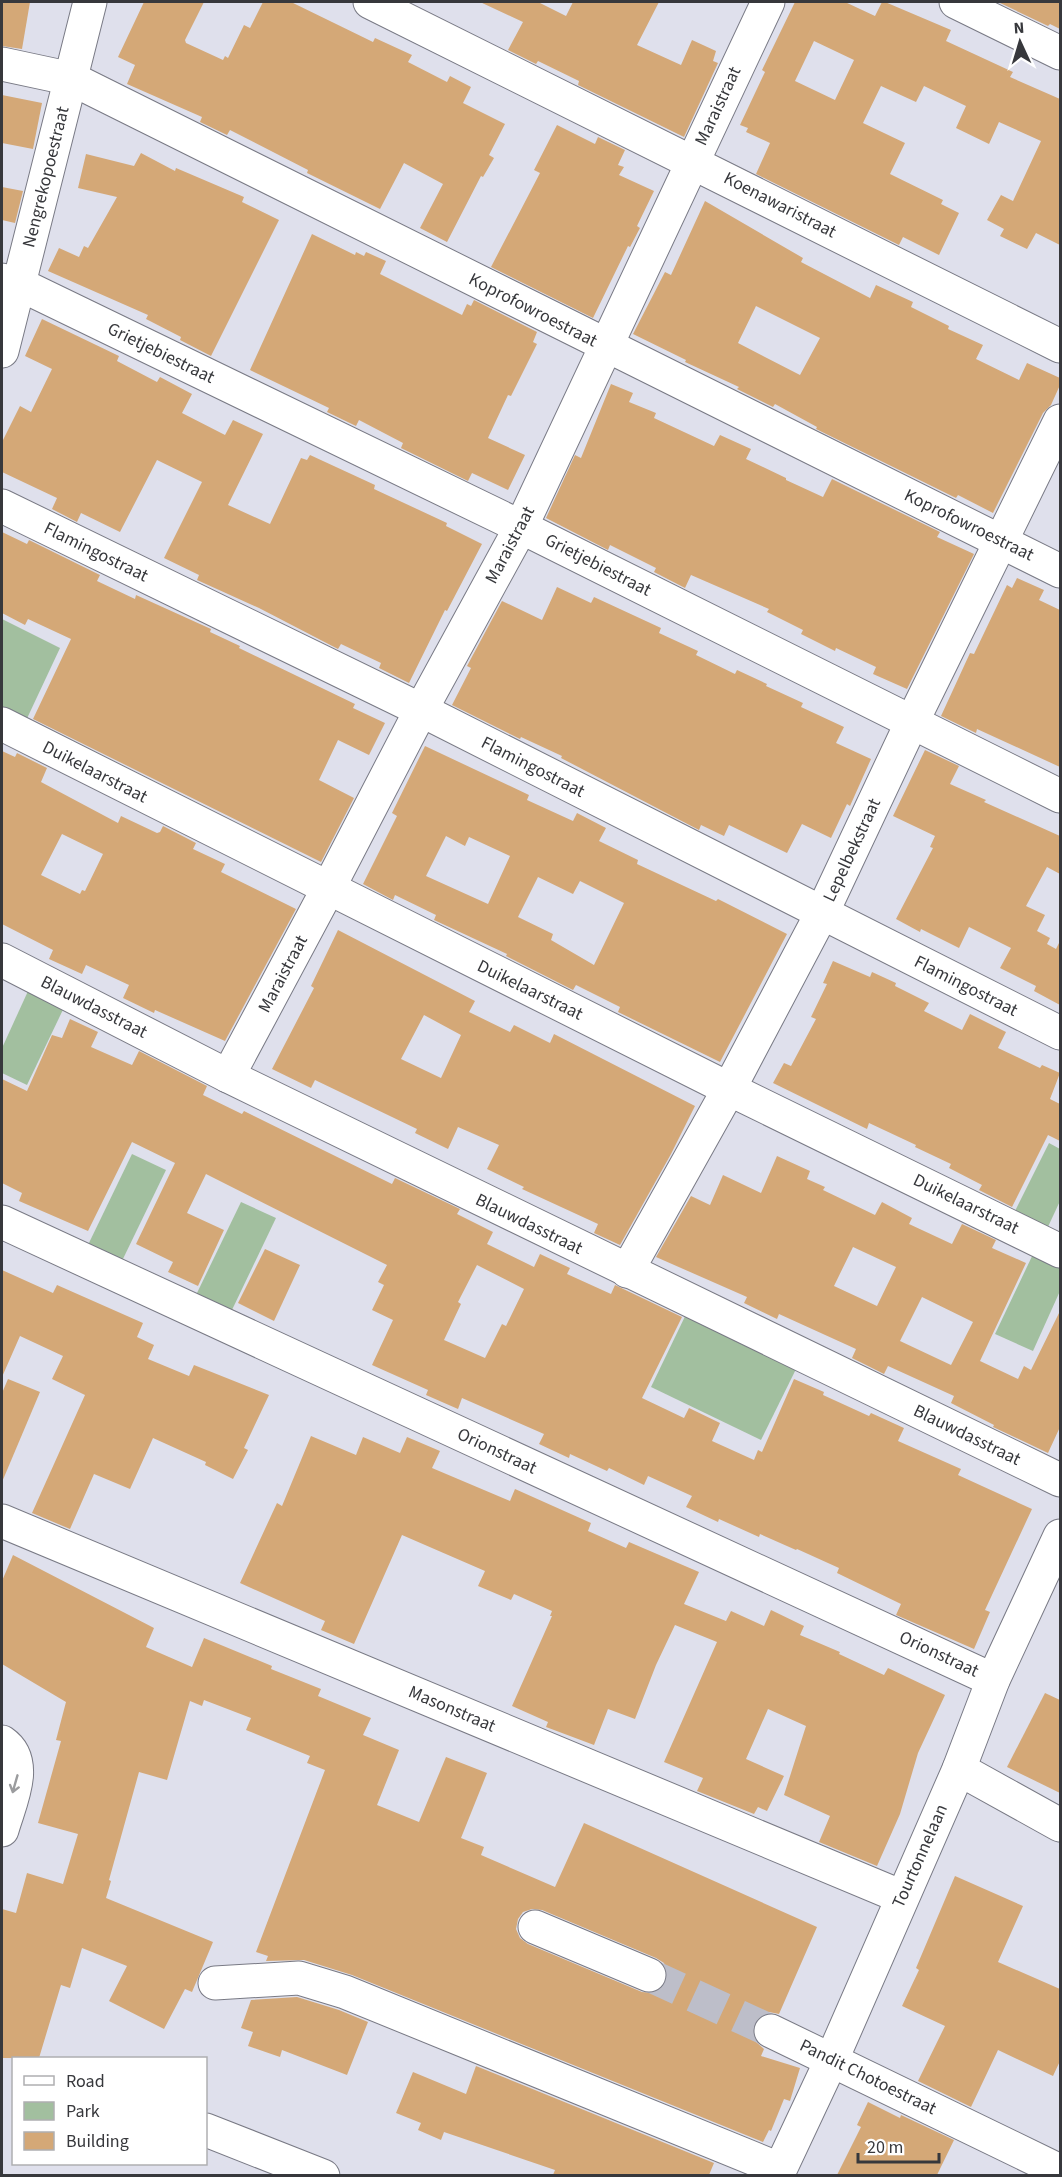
<svg xmlns="http://www.w3.org/2000/svg" width="1062" height="2177" font-family="'Source Sans 3',sans-serif">
	<style>
		.green { fill: #a2bf9f }
		.building { fill: #d4a877; fill-rule: evenodd }
		.lines { fill: none; stroke-linecap: round; stroke-linejoin: round }
		.minor-tunnel { stroke: #bdbec9; stroke-width: 33; stroke-dasharray: 33 16; stroke-linecap: butt }
		.minor-casing { stroke: #797a85; stroke-width: 35 }
		.minor { stroke: #fff; stroke-width: 33 }
		.oneway { stroke: #9b9c9e }
		.labels { text-anchor: middle; dominant-baseline: central; stroke-width: 6; stroke-linejoin: round; paint-order: stroke }
		.street-label { font-size: 18px; fill: #37383c; stroke: #fff }
	</style>
	<rect width="100%" height="100%" fill="#dfe0ec"/>
	<g class="green">
		<polygon points="2,619 60,648 23,727 2,716"/>
		<polygon points="34,978 70,995 27,1085 2,1073 2,1048"/>
		<polygon points="1049,1143 1060,1149 1060,1201 1047,1229 1014,1213"/>
		<polygon points="132,1154 166,1170 121,1263 87,1247"/>
		<polygon points="241,1202 276,1218 231,1312 196,1295"/>
		<polygon points="1035,1250 1060,1262 1060,1291 1033,1351 995,1334"/>
		<polygon points="690,1306 801,1359 761,1440 651,1387"/>
	</g>
	<g class="building">
		<polygon points="2,2 30,2 22,49 2,46"/>
		<polygon points="144,2 204,2 185,40 186,43 223,60 225,56 228,58 244,25 250,28 263,2 291,2 373,42 375,38 412,55 408,62 447,82 450,76 471,87 463,103 505,124 489,155 494,158 483,177 481,176 447,242 420,228 443,184 404,163 380,209 307,173 308,170 273,152 230,130 227,135 200,122 202,117 127,84 135,65 118,57"/>
		<polygon points="480,2 538,2 566,16 573,2 659,2 637,45 681,65 692,40 716,51 713,61 718,63 684,137 578,85 579,81 538,61 536,64 508,50 523,22"/>
		<path d="M795,2H845L875,16L882,2H885L951,30L946,41L1013,72L1010,77L1060,99V245L1036,233L1027,249L1000,236L1004,229L987,220L1001,195L1013,201L1041,141L999,122L989,144L956,128L966,106L924,86L916,102L881,86L863,123L905,143L890,174L943,200L941,204L959,213L939,255L903,237L899,245L756,174L770,143L746,132L748,128L740,125L765,72L762,70ZM814,41L854,60L835,100L795,81Z"/>
		<polygon points="998,2 1060,2 1060,29 1050,24 1048,26"/>
		<polygon points="2,95 42,103 33,149 2,143"/>
		<polygon points="557,125 595,144 598,137 625,150 618,165 624,167 619,175 654,191 637,226 640,228 630,247 628,246 593,318 491,267 540,173 534,170"/>
		<polygon points="141,153 175,171 176,168 244,197 242,202 279,220 211,356 180,340 181,337 146,319 148,315 48,271 59,248 79,257 84,246 88,248 117,197 78,188 86,154 134,166"/>
		<polygon points="2,187 23,191 15,223 2,220"/>
		<path d="M705,201L803,258L801,262L870,298L876,285L913,302L911,307L949,326L948,329L983,345L976,359L1019,380L1027,363L1060,378V385L1051,405L1043,413L993,513L958,495L956,498L816,429L817,427L775,404L773,407L737,389L739,387L685,362L686,360L633,334L665,272L671,275ZM756,306L820,338L800,375L738,343Z"/>
		<polygon points="312,234 355,255 356,252 364,256 366,252 386,261 380,274 462,315 467,304 471,306 474,300 537,332 533,342 537,344 511,396 508,395 488,438 525,455 508,490 472,473 468,481 401,448 403,443 359,420 356,426 327,412 329,408 250,370"/>
		<polygon points="42,319 119,356 117,361 157,382 160,377 192,394 182,413 225,435 233,420 263,434 228,505 270,524 301,458 307,460 310,455 375,485 374,489 447,523 446,526 482,544 447,611 445,610 409,683 379,668 381,663 341,644 338,649 259,608 197,580 199,575 164,558 202,482 157,460 120,532 81,513 77,522 52,509 57,498 2,472 2,442 20,406 31,412 52,369 25,356"/>
		<polygon points="611,384 633,393 629,402 656,413 654,418 714,446 720,435 751,449 746,459 786,478 786,480 823,497 832,479 940,532 937,537 974,554 907,689 873,674 876,667 836,648 835,651 801,634 803,630 767,612 769,609 691,575 685,588 654,572 656,568 610,545 608,550 546,518 575,455 581,458"/>
		<polygon points="2,532 27,544 29,540 100,575 97,581 135,599 136,595 211,629 210,632 240,646 239,648 355,704 353,708 385,723 369,755 338,740 319,780 354,798 321,862 33,719 71,639 28,619 25,625 2,613"/>
		<polygon points="1017,578 1044,590 1039,600 1060,610 1060,767 977,729 976,733 941,716 970,653 974,654 1007,585 1012,588"/>
		<polygon points="557,587 591,603 594,597 661,628 659,633 698,651 696,655 735,674 737,670 767,684 766,686 803,703 801,707 844,727 836,743 871,759 850,806 847,804 831,838 802,824 787,853 729,825 724,836 701,825 699,830 561,758 562,756 521,737 520,739 452,705 471,668 467,666 502,601 542,620"/>
		<path d="M425,746L529,795L527,800L573,821L577,813L606,828L599,841L638,860L637,864L716,901L718,899L787,934L720,1062L618,1012L620,1007L576,985L573,990L506,956L507,954L434,920L436,915L395,895L393,900L363,884L397,816L392,813ZM446,836L465,846L469,837L510,856L488,904L426,876ZM538,877L573,894L580,881L624,903L594,965L551,940L553,934L518,917Z"/>
		<polygon points="925,750 959,766 950,784 986,800 984,802 1060,836 1060,874 1047,867 1026,906 1045,915 1037,931 1050,938 1047,944 1056,949 1060,941 1060,1005 1034,991 1036,986 1000,968 1011,948 969,927 959,948 921,929 920,932 896,919 933,848 930,847 935,836 893,816"/>
		<path d="M2,751L15,757L17,753L47,768L41,782L118,823L121,816L157,833L160,832L163,826L196,843L193,849L225,864L221,872L296,909L225,1041L155,1010L154,1013L123,998L129,985L86,965L82,974L49,959L53,950L2,924ZM62,834L103,854L85,891L82,890L80,894L41,875Z"/>
		<path d="M338,930L475,1001L469,1012L510,1032L514,1025L550,1043L554,1034L695,1106L671,1154L620,1245L594,1233L598,1224L522,1189L524,1187L487,1169L499,1145L458,1127L448,1149L415,1133L417,1129L315,1080L311,1088L272,1069L314,988L311,986ZM424,1015L461,1035L441,1078L401,1059Z"/>
		<polygon points="833,961 870,977 872,972 896,983 895,986 929,1003 924,1011 962,1030 970,1014 1006,1032 998,1048 1040,1068 1042,1065 1060,1073 1050,1099 1060,1104 1060,1141 1048,1135 1012,1207 979,1190 982,1185 949,1168 951,1164 915,1147 916,1145 869,1123 867,1129 773,1083 784,1063 791,1066 816,1019 811,1017 827,984 823,983"/>
		<path d="M70,1019L98,1032L91,1047L132,1065L139,1051L207,1086L203,1095L242,1114L244,1111L392,1184L395,1178L460,1209L457,1214L493,1232L487,1244L534,1267L540,1254L570,1268L567,1274L611,1294L615,1285L682,1317L642,1398L684,1418L689,1408L720,1423L712,1441L754,1460L758,1450L762,1452L794,1379L824,1392L823,1395L869,1416L871,1413L904,1428L898,1441L961,1469L958,1475L1032,1509L985,1610L990,1612L974,1649L896,1615L901,1604L837,1573L839,1568L797,1549L796,1550L760,1534L759,1537L719,1519L718,1522L686,1507L692,1496L648,1476L644,1485L609,1468L607,1471L570,1454L569,1458L539,1444L544,1434L462,1398L458,1409L426,1395L428,1390L372,1365L393,1320L372,1310L384,1285L378,1282L387,1265L206,1174L187,1213L224,1230L198,1286L168,1272L173,1262L136,1244L175,1163L132,1142L88,1231L19,1201L22,1193L2,1183V1079L27,1091L52,1035L62,1038ZM477,1265L524,1289L506,1326L502,1324L485,1358L444,1340L461,1304L458,1302Z"/>
		<path d="M777,1156L810,1171L807,1179L825,1187L823,1190L875,1215L882,1202L912,1218L909,1224L952,1244L962,1224L996,1240L992,1248L1026,1263L980,1361L1018,1379L1024,1366L1031,1370L1060,1311V1427L1048,1453L993,1427L994,1425L951,1403L954,1396L888,1366L884,1374L852,1358L856,1349L779,1314L777,1319L744,1303L747,1297L656,1257L691,1196L710,1205L723,1175L761,1193ZM853,1247L896,1267L877,1306L834,1286ZM922,1297L973,1322L951,1365L900,1341Z"/>
		<polygon points="265,1249 300,1265 274,1321 238,1303"/>
		<polygon points="2,1270 53,1293 57,1285 143,1323 137,1337 154,1345 148,1359 189,1376 194,1365 269,1395 244,1448 248,1450 233,1479 205,1465 206,1462 153,1438 130,1489 94,1474 70,1529 32,1513 85,1395 52,1379 63,1356 20,1336 2,1377"/>
		<polygon points="8,1379 40,1392 2,1482 2,1393"/>
		<polygon points="311,1436 356,1455 363,1437 400,1453 407,1437 440,1451 432,1468 510,1501 515,1489 591,1523 588,1531 626,1548 629,1542 699,1572 684,1604 726,1621 731,1611 764,1626 771,1610 804,1626 800,1635 840,1652 839,1654 884,1675 888,1668 945,1695 918,1753 900,1814 877,1866 819,1842 830,1816 784,1795 806,1726 768,1709 746,1759 784,1776 767,1811 758,1807 754,1814 697,1791 703,1778 664,1762 717,1642 675,1625 656,1665 635,1719 608,1709 594,1745 546,1727 548,1722 512,1706 552,1616 550,1616 552,1611 514,1594 511,1600 478,1586 485,1571 402,1535 354,1644 321,1630 325,1621 240,1583 277,1503 282,1506"/>
		<path d="M13,1555L154,1628L146,1647L192,1667L204,1638L272,1666L271,1669L321,1689L318,1696L371,1718L363,1735L399,1750L377,1805L419,1822L446,1757L487,1773L461,1838L484,1847L481,1855L555,1887L584,1823L817,1927L779,2014L769,2012L761,2015L754,2023L752,2033L755,2041L764,2049L761,2056L800,2068L790,2101L784,2099L771,2131L769,2130L763,2142L352,1975L304,1960L266,1961L268,1956L256,1952L325,1770L307,1763L310,1756L246,1730L251,1718L204,1700L202,1706L190,1701L167,1780L139,1772L109,1880L111,1881L106,1898L213,1942L192,1992L185,1989L164,2029L109,2001L127,1966L82,1948L70,1988L61,1985L39,2058H2V1909L16,1913L27,1873L63,1884L78,1834L38,1823L61,1741L56,1740L66,1702L2,1664V1581ZM532,1909L542,1910L656,1958L664,1963L667,1972L666,1983L660,1990L652,1993L642,1992L528,1944L520,1938L516,1929L518,1919L523,1912Z"/>
		<polygon points="1045,1693 1060,1700 1060,1793 1007,1767"/>
		<polygon points="955,1876 1023,1906 998,1962 1060,1989 1060,2061 1053,2076 998,2050 971,2107 918,2081 945,2026 902,2006 919,1970 916,1968"/>
		<polygon points="297,1997 339,2010 368,2022 347,2075 282,2050 280,2057 248,2046 253,2032 241,2028 251,2000"/>
		<polygon points="476,2066 714,2163 709,2175 553,2175 555,2170 444,2132 441,2140 418,2130 421,2123 396,2113 413,2072 466,2094"/>
		<polygon points="868,2102 900,2118 901,2115 954,2140 937,2175 837,2175 861,2127 857,2125"/>
	</g>
	<g class="lines">
		<polyline class="minor-tunnel" points="649,1975 771,2031"/>
		<g class="minor-casing">
			<g id="minor">
				<polyline points="370,2 1060,346"/>
				<polyline points="956,2 1060,53"/>
				<polyline points="2,64 72,79 1060,571"/>
				<polyline points="2,280 19,284 521,527 1060,796"/>
				<polyline points="2,351 90,2"/>
				<polyline points="2,506 421,710 1060,1033"/>
				<polyline points="2,724 729,1089 1060,1251"/>
				<polyline points="2,960 228,1076 1060,1480"/>
				<polyline points="228,1076 328,889 421,710 521,527 768,2"/>
				<polyline points="2,1222 993,1680"/>
				<polyline points="627,1271 729,1089 822,913 912,722 1060,421"/>
				<polyline points="2,1521 902,1897"/>
				<path d="M2,1742C31,1762 9,1804 2,1830"/>
				<polyline points="959,1769 1060,1825"/>
				<polyline points="535,1927 649,1975"/>
				<polyline points="215,1983 299,1978 345,1992 779,2169"/>
				<polyline points="771,2031 1060,2171"/>
				<polyline points="206,2130 323,2176"/>
				<polyline points="777,2176 832,2059 959,1769 993,1680 1060,1536"/>
			</g>
		</g>
		<use href="#minor" class="minor"/>
	</g>
	<defs><path id="oneway-shaft" d="M-6 0H5M1.5-3L5.5 0L1.5 3" fill="none" stroke-width="1.6" stroke-linecap="round" stroke-linejoin="round" transform="scale(1.5)"/></defs>
	<use class="oneway" href="#oneway-shaft" transform="translate(15 1784) rotate(106)"/>
	<g class="labels">
		<g class="street-label">
			<text transform="translate(718 106) rotate(-65)">Maraistraat</text>
			<text transform="translate(46 177) rotate(-76)">Nengrekopoestraat</text>
			<text transform="translate(780 205) rotate(27)">Koenawaristraat</text>
			<text transform="translate(533 310) rotate(27)">Koprofowroestraat</text>
			<text transform="translate(161 353) rotate(26)">Grietjebiestraat</text>
			<text transform="translate(969 525) rotate(26)">Koprofowroestraat</text>
			<text transform="translate(510 545) rotate(-62)">Maraistraat</text>
			<text transform="translate(96 552) rotate(26)">Flamingostraat</text>
			<text transform="translate(598 565) rotate(27)">Grietjebiestraat</text>
			<text transform="translate(533 767) rotate(27)">Flamingostraat</text>
			<text transform="translate(95 772) rotate(27)">Duikelaarstraat</text>
			<text transform="translate(852 850) rotate(-65)">Lepelbekstraat</text>
			<text transform="translate(283 974) rotate(-62)">Maraistraat</text>
			<text transform="translate(966 986) rotate(27)">Flamingostraat</text>
			<text transform="translate(530 990) rotate(26)">Duikelaarstraat</text>
			<text transform="translate(94 1007) rotate(27)">Blauwdasstraat</text>
			<text transform="translate(966 1204) rotate(26)">Duikelaarstraat</text>
			<text transform="translate(529 1224) rotate(26)">Blauwdasstraat</text>
			<text transform="translate(967 1435) rotate(26)">Blauwdasstraat</text>
			<text transform="translate(497 1451) rotate(25)">Orionstraat</text>
			<text transform="translate(939 1654) rotate(25)">Orionstraat</text>
			<text transform="translate(452 1709) rotate(23)">Masonstraat</text>
			<text transform="translate(920 1856) rotate(-66)">Tourtonnelaan</text>
			<text transform="translate(868 2077) rotate(26)">Pandit Chotoestraat</text>
		</g>
	</g>
	<rect width="1062" height="2177" fill="none" stroke="#37383c" stroke-width="6"/>
	<rect x="12" y="2057" width="195" height="108" fill="#ffffff" stroke="#afafb1" stroke-width="1.5"/>
	<rect x="24" y="2076" width="30" height="9" fill="#ffffff" stroke="#afafb1" stroke-width="1.5"/>
	<text x="66" y="2087" font-size="18" fill="#37383c">Road</text>
	<rect x="24" y="2102" width="30" height="18" fill="#a2bf9f" stroke="#afafb1" stroke-width="1.5"/>
	<text x="66" y="2117" font-size="18" fill="#37383c">Park</text>
	<rect x="24" y="2132" width="30" height="18" fill="#d4a877" stroke="#afafb1" stroke-width="1.5"/>
	<text x="66" y="2147" font-size="18" fill="#37383c">Building</text>
	<g transform="translate(1020 42) rotate(356)" stroke="#ffffff" stroke-width="4.5" paint-order="stroke">
	<path d="M0-4.5L10 22L0 15L-10 22Z" fill="#37383c"/>
	<text y="-9" font-size="16" font-weight="bold" text-anchor="middle" fill="#37383c">N</text>
	</g>
	<path d="M858 2153v9h81v-9" fill="none" stroke="#37383c" stroke-width="3"/>
	<text x="867" y="2153" font-size="18" fill="#37383c" stroke="#ffffff" stroke-width="4.5" paint-order="stroke">20 m</text>
</svg>
